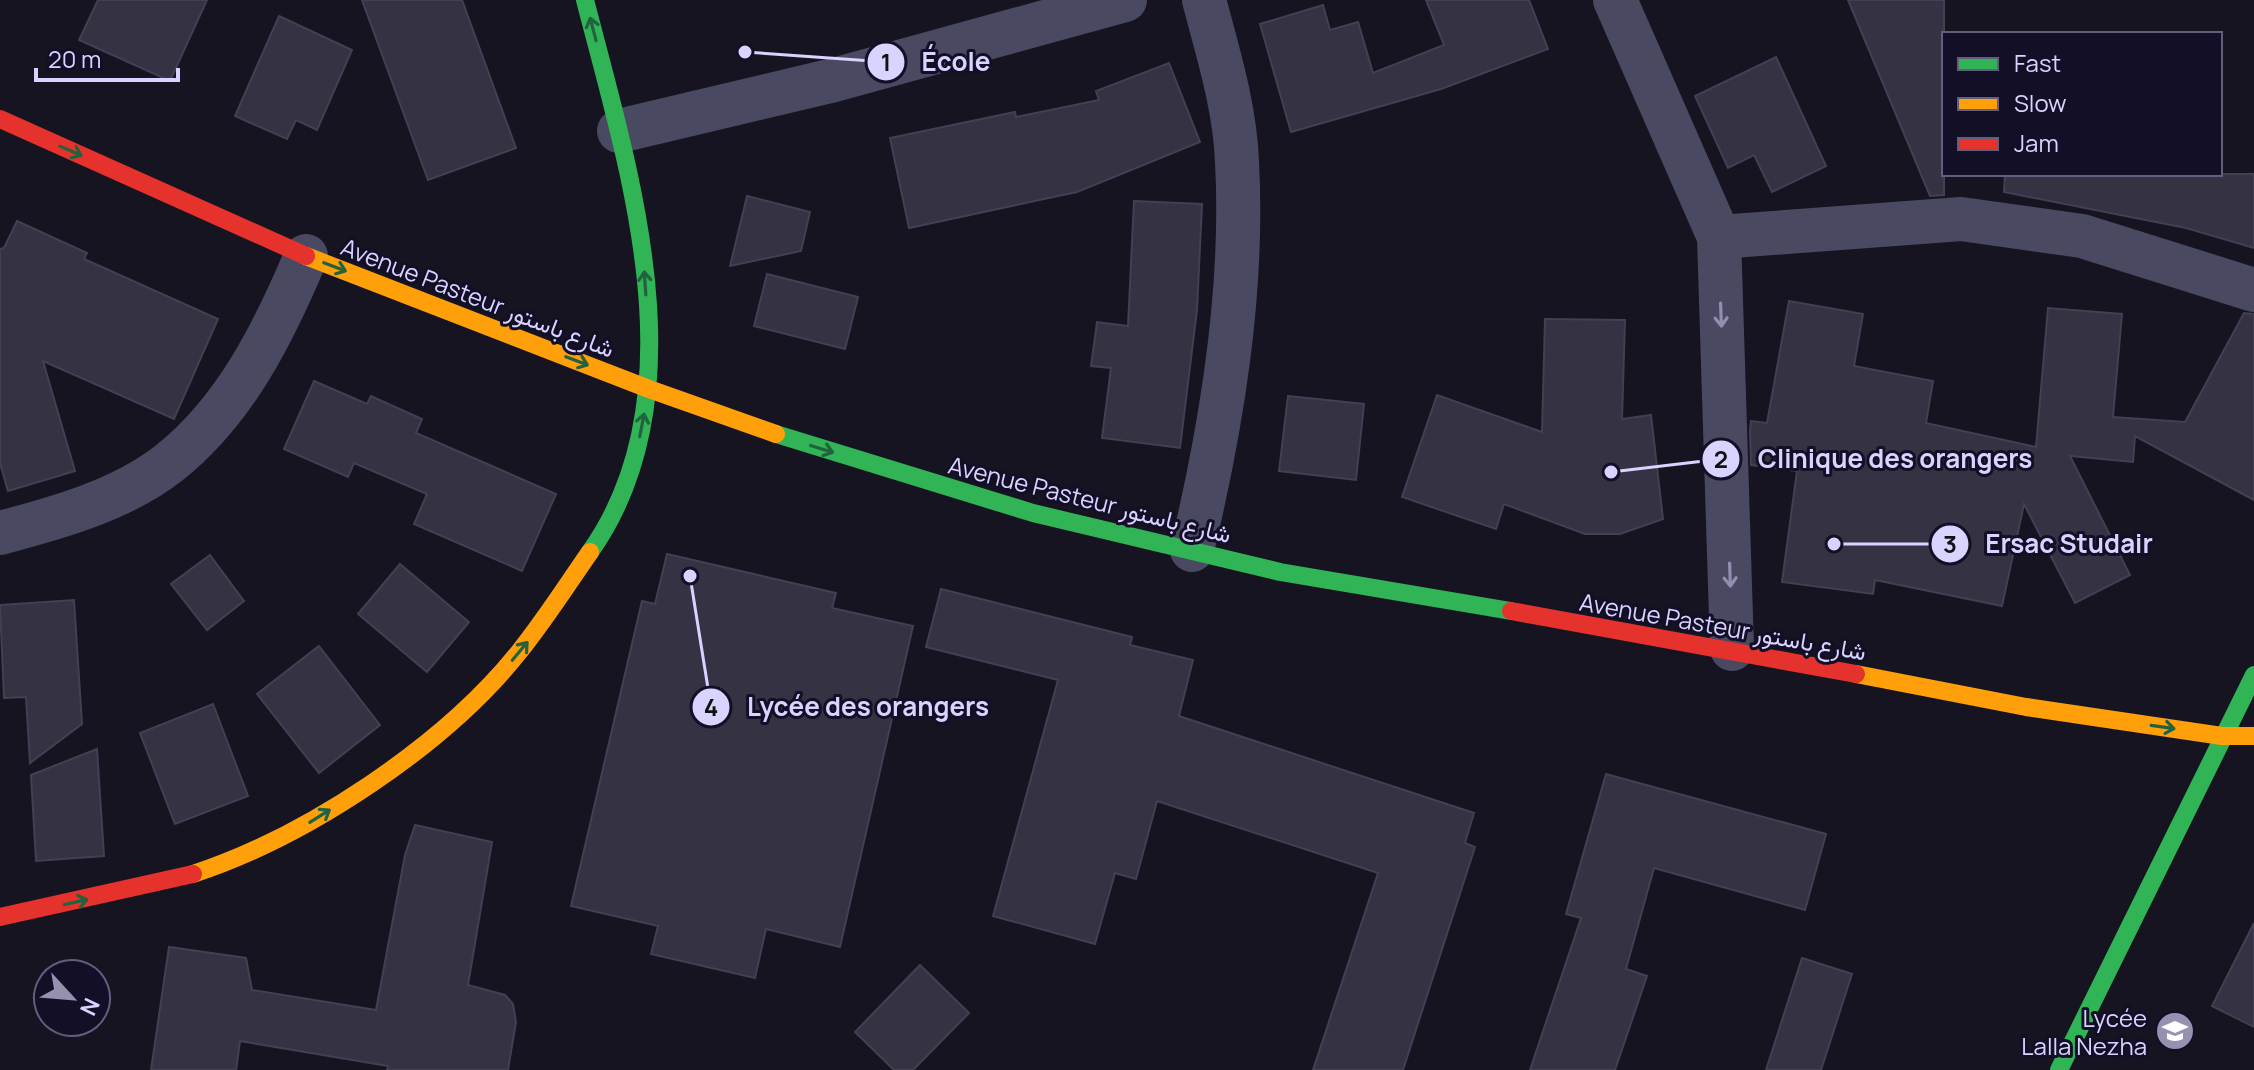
<svg xmlns="http://www.w3.org/2000/svg" width="2254" height="1070" font-family="Manrope,Vazirmatn,sans-serif">
	<style>
		.building { fill: #343243; stroke: #433f54; stroke-width: 2 }
		.lines { fill: none; stroke-linecap: round; stroke-linejoin: round }
		.street { stroke: #4a4962; stroke-width: 44 }
		.fast { stroke: #30b455; stroke-width: 18 }
		.slow { stroke: #ff9f0a; stroke-width: 18 }
		.jam { stroke: #e5322d; stroke-width: 18 }
		.oneway { stroke: #22623e }
		.oneway2 { stroke: #928eb0 }
		.labels { text-anchor: middle; dominant-baseline: central; stroke-width: 6; stroke-linejoin: round; paint-order: stroke }
		.street-label { font-size: 24px; fill: #d9d4ff; stroke: #130f26 }
		.poi-label { font-size: 24px; fill: #d9d4ff; stroke: #130f26; text-anchor: end }
		.leader { fill: none; stroke: #d9d4ff; stroke-width: 3 }
		.callout-dot { fill: #d9d4ff; stroke: #130f26; stroke-width: 3 }
		.mark-label { font-size: 24px; text-anchor: middle; font-weight: bold; fill: #111 }
		.callout-label { font-size: 26px; text-anchor: middle; font-weight: bold; fill: #d9d4ff; stroke: #130f26; stroke-width: 6; stroke-linejoin: round; paint-order: stroke }
	</style>
	<rect width="100%" height="100%" fill="#161421"/>
	<g class="building">
		<polygon points="98,0 207,0 170,81 79,40"/>
		<polygon points="362,0 462,0 516,148 428,180"/>
		<polygon points="1426,0 1529,0 1548,49 1441,89 1291,132 1260,24 1323,5 1330,30 1358,22 1373,73 1444,45"/>
		<polygon points="1848,0 1944,0 1944,195 1930,196"/>
		<polygon points="279,16 352,50 317,130 296,120 287,139 235,116"/>
		<polygon points="1776,57 1826,166 1772,192 1754,155 1728,168 1695,96"/>
		<polygon points="1169,63 1200,142 1077,192 909,228 890,138 1015,112 1016,117 1099,100 1096,91"/>
		<polygon points="2005,174 2254,174 2254,248 2186,228 2004,192"/>
		<polygon points="747,196 810,212 801,251 730,266"/>
		<polygon points="1134,201 1202,204 1197,310 1180,448 1102,438 1111,368 1091,366 1097,322 1128,326"/>
		<polygon points="17,221 87,253 84,259 218,319 174,419 43,361 75,471 8,491 0,463 0,249 4,248"/>
		<polygon points="767,274 858,297 845,349 754,326"/>
		<polygon points="1789,301 1863,314 1854,366 1933,381 1926,423 2036,447 2048,308 2122,314 2113,417 2185,422 2244,313 2254,314 2254,500 2135,436 2133,462 2070,456 2130,575 2075,603 2024,504 2002,606 1875,580 1873,594 1782,582 1797,471 1751,465 1750,430 1751,421 1767,423"/>
		<polygon points="1545,319 1625,320 1622,419 1651,415 1663,519 1620,534 1585,534 1504,504 1496,529 1402,497 1437,395 1542,432"/>
		<polygon points="314,381 367,404 371,396 422,419 416,433 556,494 522,571 414,524 427,494 354,463 348,477 284,449"/>
		<polygon points="1288,396 1364,404 1356,480 1279,471"/>
		<polygon points="667,554 836,593 832,608 913,626 840,947 766,929 755,978 651,954 658,926 571,906 642,601 655,604"/>
		<polygon points="210,555 244,601 207,630 171,584"/>
		<polygon points="400,564 469,622 427,672 358,614"/>
		<polygon points="941,589 1132,637 1130,645 1193,660 1179,716 1474,813 1465,843 1475,847 1403,1070 1313,1070 1378,873 1157,801 1136,879 1115,873 1095,944 993,916 1058,680 926,647"/>
		<polygon points="74,600 82,724 30,763 26,697 4,698 0,605"/>
		<polygon points="319,646 380,725 319,773 257,694"/>
		<polygon points="213,704 248,796 175,824 140,733"/>
		<polygon points="97,749 104,856 36,861 31,775"/>
		<polygon points="1606,774 1826,834 1805,910 1654,868 1626,969 1647,976 1615,1070 1530,1070 1581,918 1566,914"/>
		<polygon points="415,825 492,842 468,985 505,995 513,1004 516,1022 508,1070 387,1070 388,1066 240,1041 236,1070 151,1070 169,947 246,958 252,990 376,1010 405,855"/>
		<polygon points="2254,923 2254,1027 2212,1006"/>
		<polygon points="1802,958 1852,974 1821,1070 1766,1070"/>
		<polygon points="920,965 969,1013 913,1070 894,1070 855,1032"/>
	</g>
	<g class="lines">
		<g class="street">
			<polyline points="1615,0 1719,237 1732,649"/>
			<polyline points="619,131 834,80 1125,0"/>
			<polyline points="1719,237 1961,219 2082,236 2254,290"/>
			<path d="M0,533C57,518 122,500 169,463C235,411 274,332 306,256"/>
			<path d="M1192,550C1222,425 1244,291 1237,162C1235,107 1218,53 1204,0"/>
		</g>
		<g class="fast">
			<path d="M585,0C629,171 702,394 590,552"/>
			<polyline points="776,434 1033,513 1280,572 1511,611"/>
			<polyline points="2059,1070 2254,675"/>
		</g>
		<g class="slow">
			<polyline points="306,256 649,389 776,434"/>
			<polyline points="1856,674 2026,707 2222,736 2254,736"/>
			<path d="M193,874C306,837 444,746 519,652C544,621 567,585 590,552"/>
		</g>
		<g class="jam">
			<polyline points="0,119 306,256"/>
			<polyline points="1511,611 1856,674"/>
			<polyline points="0,917 193,874"/>
		</g>
	</g>
	<defs><path id="oneway-shaft" d="M-6 0H5M1.5-3L5.5 0L1.5 3" fill="none" stroke-width="1.6" stroke-linecap="round" stroke-linejoin="round" transform="scale(2)"/></defs>
	<g class="oneway">
		<use href="#oneway-shaft" transform="translate(593 29) rotate(-105)"/>
		<use href="#oneway-shaft" transform="translate(71 151) rotate(24)"/>
		<use href="#oneway-shaft" transform="translate(335 267) rotate(21)"/>
		<use href="#oneway-shaft" transform="translate(645 283) rotate(-94)"/>
		<use href="#oneway-shaft" transform="translate(577 361) rotate(21)"/>
		<use href="#oneway-shaft" transform="translate(642 425) rotate(-79)"/>
		<use href="#oneway-shaft" transform="translate(822 449) rotate(17)"/>
		<use href="#oneway-shaft" transform="translate(520 651) rotate(-50)"/>
		<use href="#oneway-shaft" transform="translate(2163 727) rotate(8)"/>
		<use href="#oneway-shaft" transform="translate(320 816) rotate(-32)"/>
		<use href="#oneway-shaft" transform="translate(76 902) rotate(-12)"/>
	</g>
	<g class="oneway2">
		<use href="#oneway-shaft" transform="translate(1721 315) rotate(88)"/>
		<use href="#oneway-shaft" transform="translate(1730 575) rotate(88)"/>
	</g>
	<defs>
		<g id="school-disc" transform="scale(2)"><circle r="9.5" fill="#9591b1" stroke="#130f26"/><path d="M0-5L7-2L0 1L-7-2ZM-4 1L0 2.5L4 1V4Q0 6-4 4Z" fill="#fff"/></g>
	</defs>
	<g fill-rule="evenodd">
		<use href="#school-disc" x="2175" y="1031"/>
	</g>
	<g class="labels">
		<g class="street-label">
			<text transform="translate(478 297) rotate(21)">Avenue Pasteur شارع باستور</text>
			<text transform="translate(1090 499) rotate(14)">Avenue Pasteur شارع باستور</text>
			<text transform="translate(1723 626) rotate(10)">Avenue Pasteur شارع باستور</text>
		</g>
		<g class="poi-label">
			<text x="2147" y="1017">Lycée<tspan x="2147" dy="28">Lalla Nezha</tspan></text>
		</g>
	</g>
	<path class="leader" d="M745 52L886 62M1611 472L1721 459M1834 544L1950 544M690 576L711 707"/>
	<g class="callout-dot">
		<circle cx="745" cy="52" r="8"/>
		<circle cx="1611" cy="472" r="8"/>
		<circle cx="1834" cy="544" r="8"/>
		<circle cx="690" cy="576" r="8"/>
		<circle cx="886" cy="62" r="20"/>
		<circle cx="1721" cy="459" r="20"/>
		<circle cx="1950" cy="544" r="20"/>
		<circle cx="711" cy="707" r="20"/>
	</g>
	<g class="mark-label">
		<text x="886" y="71">1</text>
		<text x="1721" y="468">2</text>
		<text x="1950" y="553">3</text>
		<text x="711" y="716">4</text>
	</g>
	<g class="callout-label">
		<text x="956" y="71">École</text>
		<text x="1895" y="468">Clinique des orangers</text>
		<text x="2069" y="553">Ersac Studair</text>
		<text x="868" y="716">Lycée des orangers</text>
	</g>
	<rect x="1942" y="32" width="280" height="144" fill="#130f26" stroke="#625e7d" stroke-width="2"/>
	<rect x="1958" y="58" width="40" height="12" fill="#30b455" stroke="#625e7d" stroke-width="2"/>
	<text x="2014" y="72" font-size="24" fill="#d9d4ff">Fast</text>
	<rect x="1958" y="98" width="40" height="12" fill="#ff9f0a" stroke="#625e7d" stroke-width="2"/>
	<text x="2014" y="112" font-size="24" fill="#d9d4ff">Slow</text>
	<rect x="1958" y="138" width="40" height="12" fill="#e5322d" stroke="#625e7d" stroke-width="2"/>
	<text x="2014" y="152" font-size="24" fill="#d9d4ff">Jam</text>
	<g transform="translate(72 998) rotate(116)"><circle r="38" fill="#130f26" stroke="#625e7d" stroke-width="2"/>
	<path d="M0-6L14 30L0 20L-14 30Z" fill="#9591b1"/>
	<text y="-12" font-size="22" font-weight="bold" text-anchor="middle" fill="#d9d4ff">N</text>
	</g>
	<path d="M36 68v12h142v-12" fill="none" stroke="#d9d4ff" stroke-width="4"/>
	<text x="48" y="68" font-size="24" fill="#d9d4ff" stroke="#130f26" stroke-width="6" paint-order="stroke">20 m</text>
</svg>
